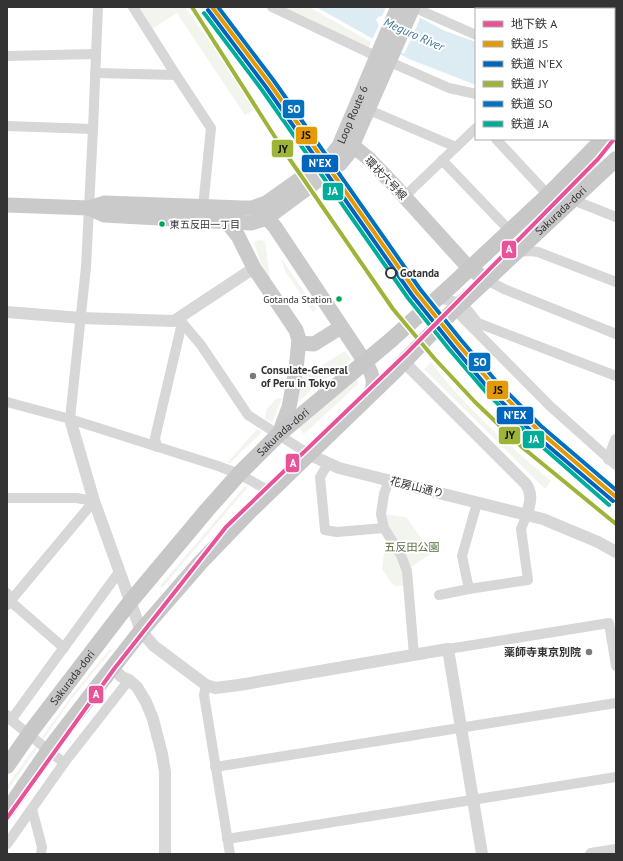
<svg xmlns="http://www.w3.org/2000/svg" width="623" height="861" font-family="'PT Sans','Noto Sans JP',sans-serif">
	<style>
		.green { fill: #f1f5ed }
		.water { fill: #ddebf3 }
		.pier { fill: #fff }
		.lines { fill: none; stroke-linecap: round; stroke-linejoin: round }
		.minor { stroke: #d7d7d7; stroke-width: 10 }
		.tertiary { stroke: #d7d7d7; stroke-width: 12 }
		.primary { stroke: #cacaca; stroke-width: 15 }
		.trunk { stroke: #c7c7c7; stroke-width: 16 }
		.rail-1-casing { stroke: #fff; stroke-width: 7 }
		.rail-2-casing { stroke: #fff; stroke-width: 7 }
		.rail-3-casing { stroke: #fff; stroke-width: 7 }
		.rail-4-casing { stroke: #fff; stroke-width: 7 }
		.rail-5-casing { stroke: #fff; stroke-width: 7 }
		.rail-1 { stroke: #e39a05; stroke-width: 4 }
		.rail-2 { stroke: #0065bd; stroke-width: 4 }
		.rail-3 { stroke: #9eb438; stroke-width: 4 }
		.rail-4 { stroke: #0071c1; stroke-width: 4 }
		.rail-5 { stroke: #00ac9a; stroke-width: 4 }
		.metro-1-casing { stroke: #fff; stroke-width: 7 }
		.metro-1 { stroke: #e85298; stroke-width: 4 }
		.bus-dot { fill: #00a651; stroke: #fff; stroke-width: 1.5 }
		.stop-dot { fill: #fff; stroke: #333; stroke-width: 2 }
		.poi-dot { fill: #7a7a7a; stroke: #fff; stroke-width: 1.5 }
		.labels { text-anchor: middle; dominant-baseline: central; stroke-width: 4; stroke-linejoin: round; paint-order: stroke }
		.bus-label { font-size: 10px; fill: #333; stroke: #fff; text-anchor: start }
		.street-label { font-size: 11px; fill: #333; stroke: #fff }
		.stop-label { font-size: 11px; font-weight: bold; fill: #333; stroke: #fff; text-anchor: start }
		.poi-label { font-size: 11px; font-weight: bold; fill: #333; stroke: #fff; text-anchor: start }
		.park-label { font-size: 11px; fill: #56703f; stroke: #fff }
		.water-label { font-size: 12px; font-style: italic; fill: #3f7597; stroke: #fff }
		.line-badge { stroke: #fff; stroke-width: 1.5 }
		.badge-label { font-size: 11px; text-anchor: middle; font-weight: bold; fill: #fff }
		.pale-badge-label { font-size: 11px; text-anchor: middle; font-weight: bold; fill: #111 }
	</style>
	<rect width="100%" height="100%" fill="#fff"/>
	<g class="green">
		<polygon points="136,7 185,7 229,69 254,110 245,115 177,13 150,30"/>
		<polygon points="281,7 309,7 371,42 368,49"/>
		<polygon points="258,240 265,241 270,279 261,263 254,243"/>
		<polygon points="281,258 316,309 313,312 285,271"/>
		<polygon points="345,351 351,360 312,389 294,406 300,379"/>
		<path d="M431,362C464,407 509,445 551,481L545,489L424,369Z"/>
		<polygon points="357,379 358,384 304,434 299,427"/>
		<polygon points="277,398 282,399 272,422 265,419 266,410"/>
		<polygon points="257,429 261,431 261,433 230,463 227,463"/>
		<polygon points="245,486 247,488 162,588 160,586"/>
		<polygon points="383,514 406,517 432,553 408,569 392,540"/>
		<polygon points="392,545 399,556 407,585 397,586 392,584 382,569 385,546"/>
		<polygon points="110,649 112,650 73,697 7,791 7,786 75,691"/>
	</g>
	<polygon class="water" points="316,7 400,7 445,31 476,42 476,85 409,59"/>
	<polygon class="pier" points="386,7 402,7 421,16 414,33 416,36 415,39 410,41 404,54 372,40 379,25 376,20 378,17 382,16"/>
	<g class="lines">
		<g class="minor">
			<polyline points="133,7 176,75 211,128 203,207"/>
			<polyline points="272,7 378,57"/>
			<polyline points="413,7 476,35"/>
			<polyline points="558,7 564,9"/>
			<polyline points="485,9 486,7"/>
			<polyline points="539,9 540,7"/>
			<polyline points="614,25 616,26"/>
			<polyline points="7,56 96,54"/>
			<polyline points="390,62 449,88 476,94"/>
			<polyline points="614,70 616,70"/>
			<polyline points="95,73 176,75"/>
			<polyline points="369,110 456,147"/>
			<polyline points="7,126 93,129"/>
			<polyline points="496,139 548,195"/>
			<polyline points="442,160 510,231"/>
			<polyline points="405,196 476,128"/>
			<polyline points="573,200 616,217"/>
			<polyline points="518,252 530,251 538,252 616,282"/>
			<polyline points="487,280 504,289 616,334"/>
			<polyline points="437,298 462,303 478,323 616,376"/>
			<polyline points="451,313 455,312 459,314 550,406 616,465"/>
			<polyline points="179,319 201,345 248,415 310,455"/>
			<polyline points="7,402 70,419 218,466 239,474 271,492"/>
			<polyline points="70,419 86,267 93,129 98,7"/>
			<polyline points="157,447 155,438 182,323"/>
			<polyline points="328,464 320,477 325,530 337,532 384,528"/>
			<polyline points="389,480 384,494 381,514 384,528 401,555 407,571 414,655"/>
			<polyline points="7,498 76,498 94,501 7,605"/>
			<polyline points="477,503 462,556 469,589 528,580 521,529 527,514"/>
			<polyline points="7,593 10,601 64,648"/>
			<polyline points="439,595 469,589"/>
			<polyline points="448,649 609,623 616,666"/>
			<polyline points="206,685 204,695 230,854"/>
			<polyline points="7,715 11,720 64,763"/>
			<polyline points="11,720 119,572"/>
			<polyline points="215,767 616,703"/>
			<polyline points="32,809 42,847 41,854"/>
			<polyline points="227,839 616,777"/>
			<polyline points="7,844 64,763 129,680"/>
		</g>
		<g class="tertiary">
			<polyline points="614,135 616,135"/>
			<polyline points="7,312 81,318 174,321 254,268"/>
			<path d="M407,358L408,364L410,368L526,484C533,495 530,503 527,514"/>
			<polyline points="70,419 94,501 141,631 154,646 206,685 215,688 239,685 448,649 482,854"/>
			<polyline points="310,455 339,468 543,519 598,542 616,552"/>
			<polyline points="609,459 616,440"/>
			<polyline points="112,668 122,677 129,680 137,687 146,702 153,719 162,754 165,772 165,854"/>
			<polyline points="591,854 616,850"/>
		</g>
		<g class="primary">
			<polyline points="353,146 368,158 393,184 469,268 487,280"/>
			<path id="s1" d="M7,205L89,208L105,203L243,208H252L266,203L328,159L339,146L398,7"/>
			<polyline points="89,208 104,215 251,223 267,218 340,164 349,153 413,7"/>
			<path d="M259,212L267,218L275,227L365,362C372,372 376,382 371,394"/>
			<polyline points="227,222 238,236 254,268 296,330 299,340 296,369 289,407 279,434"/>
			<polyline points="299,343 314,344 341,327"/>
		</g>
		<g class="trunk">
			<polyline points="614,124 616,120"/>
			<path id="s2" d="M7,766L32,730L130,602L207,510L239,474L279,434L391,340L451,286L548,195L603,139"/>
			<path id="s3" d="M7,811L51,747L98,686L141,631L200,563L250,511L394,372L451,313L616,159"/>
		</g>
		<g class="rail-1-casing">
			<polyline id="rail-1" points="212,7 270,84 416,292 457,343 492,384 538,430 616,497"/>
		</g>
		<g class="rail-2-casing">
			<polyline id="rail-2" points="208,10 266,87 412,295 453,346 488,388 534,434 613,501"/>
		</g>
		<g class="rail-3-casing">
			<polyline id="rail-3" points="192,7 282,148 393,309 434,358 475,402 522,447 616,524"/>
		</g>
		<g class="rail-4-casing">
			<polyline id="rail-4" points="218,7 274,81 420,289 461,340 496,381 541,426 616,490"/>
		</g>
		<g class="rail-5-casing">
			<polyline id="rail-5" points="204,13 262,90 408,298 449,349 485,391 531,437 609,505"/>
		</g>
		<use href="#rail-1" class="rail-1"/>
		<use href="#rail-2" class="rail-2"/>
		<use href="#rail-3" class="rail-3"/>
		<use href="#rail-4" class="rail-4"/>
		<use href="#rail-5" class="rail-5"/>
		<g class="metro-1-casing">
			<polyline id="metro-1" points="7,818 114,669 226,527 406,354 598,159 614,139"/>
		</g>
		<use href="#metro-1" class="metro-1"/>
	</g>
	<g class="bus-dot">
		<circle cx="162" cy="224" r="3.5"/>
		<circle cx="339" cy="299" r="3.5"/>
	</g>
	<circle class="stop-dot" cx="391" cy="273" r="5"/>
	<g class="poi-dot">
		<circle cx="253" cy="376" r="4"/>
		<circle cx="589" cy="652" r="4"/>
	</g>
	<g class="labels">
		<g class="bus-label">
			<text x="170" y="224">東五反田一丁目</text>
			<text x="332" y="299" text-anchor="end">Gotanda Station</text>
		</g>
		<g class="street-label">
			<text stroke="none"><textPath href="#s1" startOffset="388">Loop Route 6</textPath></text>
			<text transform="translate(386 178) rotate(46)">環状六号線</text>
			<text stroke="none"><textPath href="#s3" startOffset="819">Sakurada-dori</textPath></text>
			<text stroke="none"><textPath href="#s2" startOffset="434">Sakurada-dori</textPath></text>
			<text transform="translate(417 487) rotate(14)">花房山通り</text>
			<text stroke="none"><textPath href="#s2" startOffset="110">Sakurada-dori</textPath></text>
		</g>
		<g class="stop-label">
			<text x="400" y="273">Gotanda</text>
		</g>
		<g class="poi-label">
			<text x="261" y="370">Consulate-General<tspan x="261" dy="13">of Peru in Tokyo</tspan></text>
			<text x="581" y="652" text-anchor="end">薬師寺東京別院</text>
		</g>
		<g class="park-label">
			<text x="412" y="547">五反田公園</text>
		</g>
		<g class="water-label">
			<text transform="translate(414 34) rotate(24)">Meguro River</text>
		</g>
	</g>
	<g class="line-badge">
		<rect x="282" y="99" width="23" height="20" rx="4" fill="#0071c1"/>
		<rect x="295" y="126" width="23" height="19" rx="4" fill="#e39a05"/>
		<rect x="271" y="139" width="23" height="19" rx="4" fill="#9eb438"/>
		<rect x="301" y="154" width="38" height="19" rx="4" fill="#0065bd"/>
		<rect x="322" y="182" width="22" height="19" rx="4" fill="#00ac9a"/>
		<rect x="501" y="240" width="16" height="19" rx="4" fill="#e85298"/>
		<rect x="468" y="352" width="23" height="20" rx="4" fill="#0071c1"/>
		<rect x="486" y="380" width="23" height="20" rx="4" fill="#e39a05"/>
		<rect x="496" y="406" width="38" height="19" rx="4" fill="#0065bd"/>
		<rect x="498" y="426" width="23" height="19" rx="4" fill="#9eb438"/>
		<rect x="522" y="430" width="23" height="19" rx="4" fill="#00ac9a"/>
		<rect x="285" y="453" width="15" height="20" rx="4" fill="#e85298"/>
		<rect x="88" y="685" width="16" height="19" rx="4" fill="#e85298"/>
	</g>
	<g class="badge-label">
		<text x="294" y="113">SO</text>
		<text x="320" y="167">N'EX</text>
		<text x="333" y="195">JA</text>
		<text x="509" y="253">A</text>
		<text x="480" y="366">SO</text>
		<text x="515" y="419">N'EX</text>
		<text x="534" y="443">JA</text>
		<text x="293" y="467">A</text>
		<text x="96" y="698">A</text>
	</g>
	<g class="pale-badge-label">
		<text x="306" y="139">JS</text>
		<text x="283" y="153">JY</text>
		<text x="498" y="394">JS</text>
		<text x="510" y="439">JY</text>
	</g>
	<rect width="623" height="861" fill="none" stroke="#333333" stroke-width="16"/>
	<rect x="475" y="8" width="140" height="132" fill="#ffffff" stroke="#adadad"/>
	<rect x="483" y="21" width="20" height="6" fill="#e85298" stroke="#adadad"/>
	<text x="511" y="28" font-size="12" fill="#333333">地下鉄 A</text>
	<rect x="483" y="41" width="20" height="6" fill="#e39a05" stroke="#adadad"/>
	<text x="511" y="48" font-size="12" fill="#333333">鉄道 JS</text>
	<rect x="483" y="61" width="20" height="6" fill="#0065bd" stroke="#adadad"/>
	<text x="511" y="68" font-size="12" fill="#333333">鉄道 N'EX</text>
	<rect x="483" y="81" width="20" height="6" fill="#9eb438" stroke="#adadad"/>
	<text x="511" y="88" font-size="12" fill="#333333">鉄道 JY</text>
	<rect x="483" y="101" width="20" height="6" fill="#0071c1" stroke="#adadad"/>
	<text x="511" y="108" font-size="12" fill="#333333">鉄道 SO</text>
	<rect x="483" y="121" width="20" height="6" fill="#00ac9a" stroke="#adadad"/>
	<text x="511" y="128" font-size="12" fill="#333333">鉄道 JA</text>
</svg>
